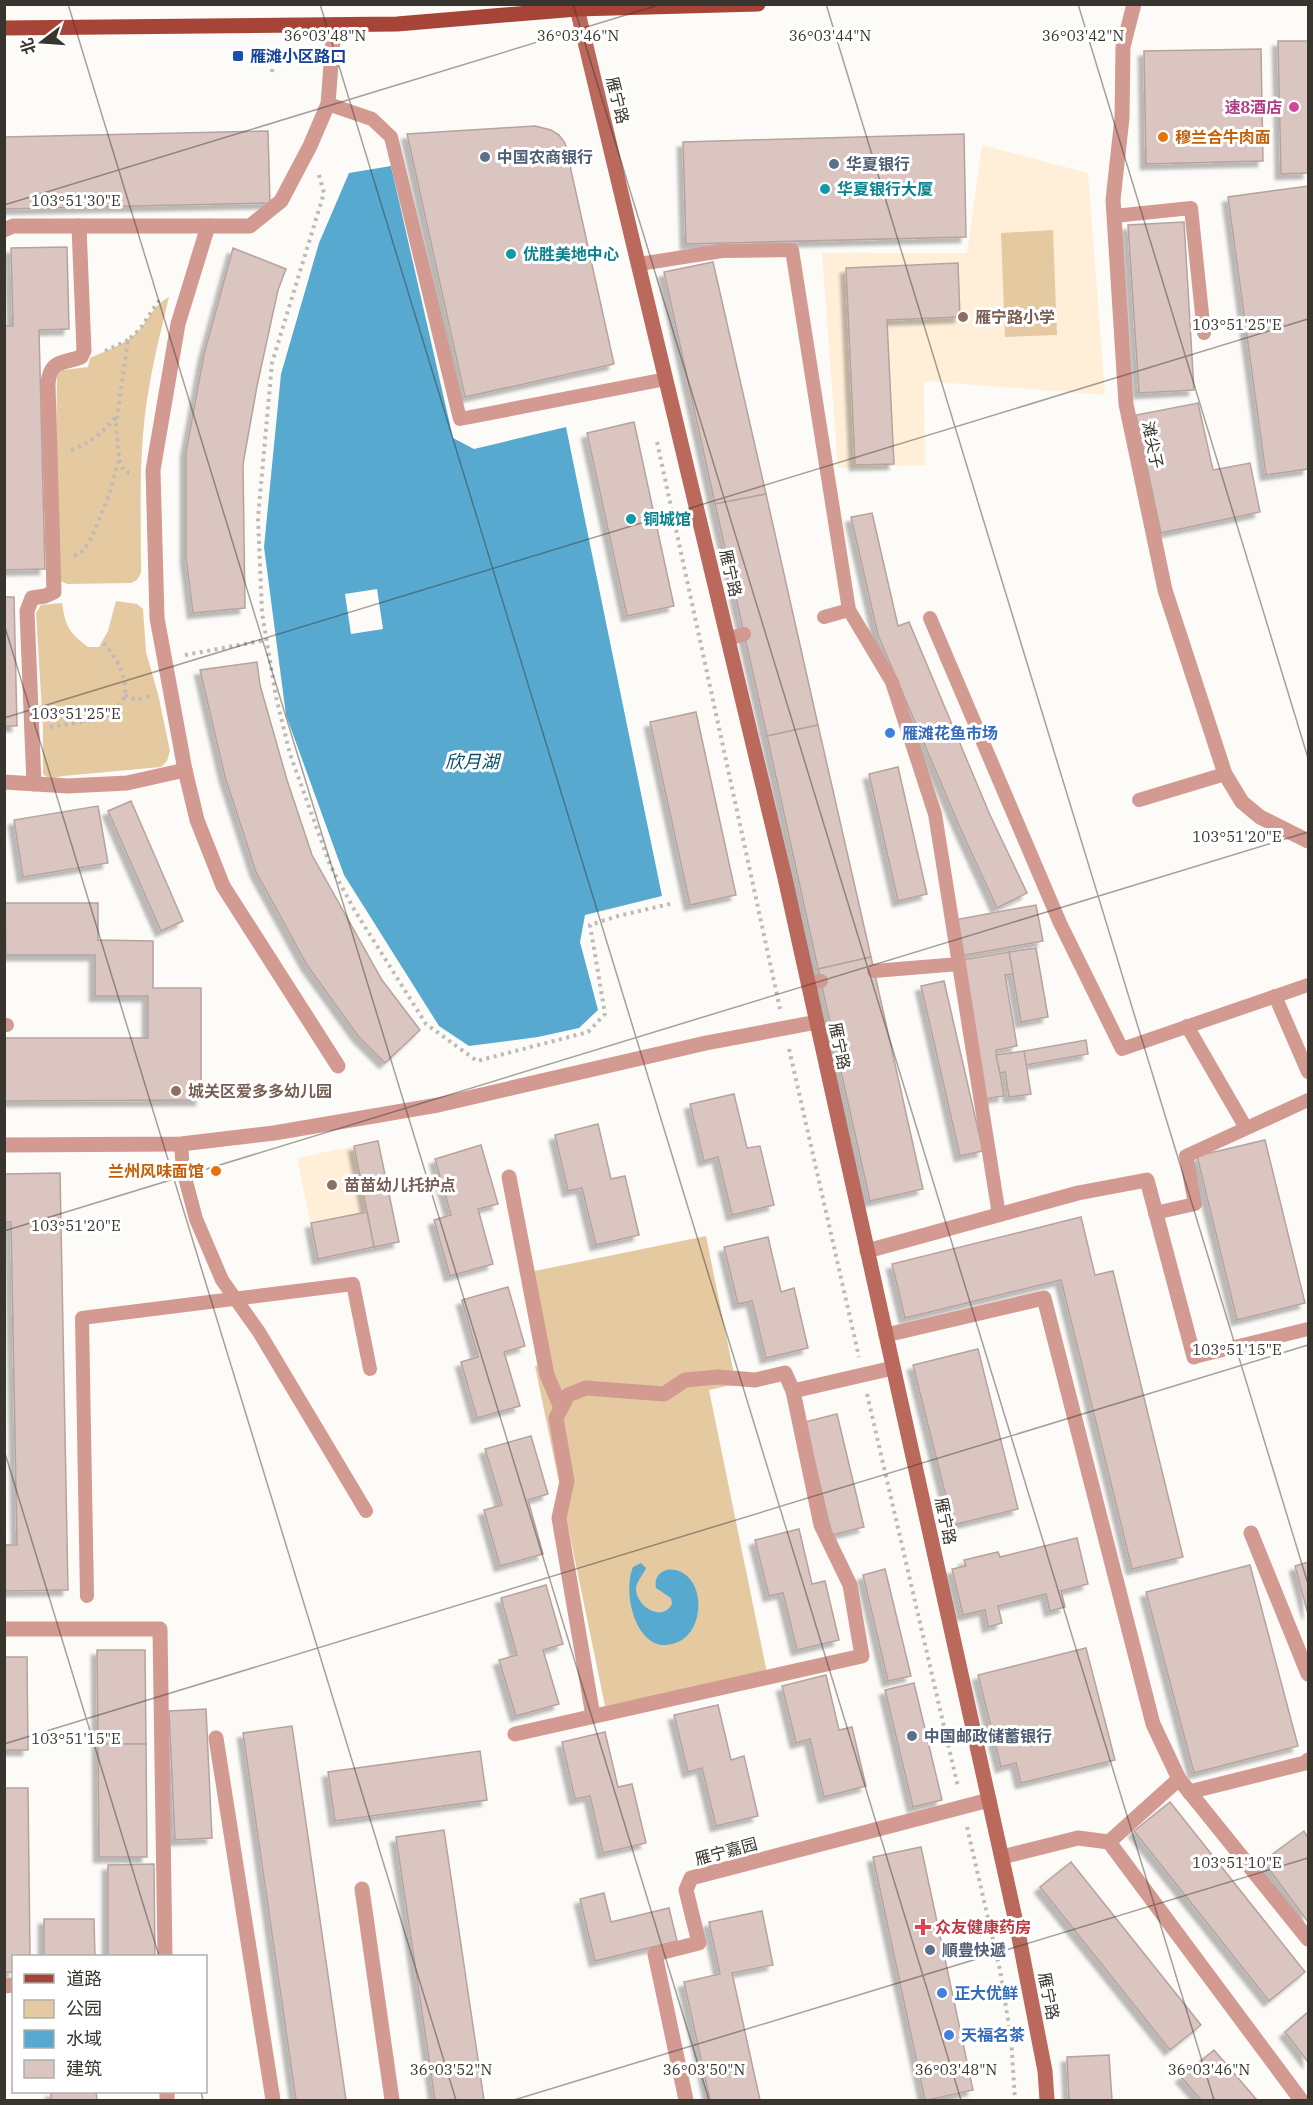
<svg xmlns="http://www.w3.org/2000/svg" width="1313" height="2105" font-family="'IBM Plex Serif','Noto Sans SC',serif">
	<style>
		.built { fill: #ffefd8 }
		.green { fill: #e5c9a1 }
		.water { fill: #58a9cf; fill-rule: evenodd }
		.building { fill: #dac5c1; stroke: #b6a39e; stroke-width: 1.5; filter: url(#shadow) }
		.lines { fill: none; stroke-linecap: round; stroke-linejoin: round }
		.path { stroke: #bebbb7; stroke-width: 4; stroke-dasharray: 3 4.5; stroke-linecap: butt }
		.service { stroke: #d39a91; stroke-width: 14 }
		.minor { stroke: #d39a91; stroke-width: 15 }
		.secondary { stroke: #bb695d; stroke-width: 15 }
		.primary { stroke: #a74438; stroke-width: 15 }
		.ticks { fill: none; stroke: #38342e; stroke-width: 1.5; stroke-opacity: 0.45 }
		.transit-dot { fill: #1a4fb4; stroke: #fff; stroke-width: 2 }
		.hotel-dot { fill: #d1479c; stroke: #fff; stroke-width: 2 }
		.food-dot { fill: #e8710a; stroke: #fff; stroke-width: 2 }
		.service-dot { fill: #5c6f8a; stroke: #fff; stroke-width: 2 }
		.culture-dot { fill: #0f9aa8; stroke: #fff; stroke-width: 2 }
		.education-dot { fill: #8d6e63; stroke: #fff; stroke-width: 2 }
		.shop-dot { fill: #3f7fe0; stroke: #fff; stroke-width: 2 }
		.health-dot { fill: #e0444e; stroke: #fff; stroke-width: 2 }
		.labels { text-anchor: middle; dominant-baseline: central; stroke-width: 6; stroke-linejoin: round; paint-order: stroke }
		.transit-label { font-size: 16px; font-weight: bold; fill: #164399; stroke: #fff; text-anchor: start }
		.street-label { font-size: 16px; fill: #38342e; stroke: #fff }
		.hotel-label { font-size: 16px; font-weight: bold; fill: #b23c85; stroke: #fff; text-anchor: end }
		.food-label { font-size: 16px; font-weight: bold; fill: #c56008; stroke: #fff; text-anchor: start }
		.service-label { font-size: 16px; font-weight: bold; fill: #4e5e75; stroke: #fff; text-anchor: start }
		.culture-label { font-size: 16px; font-weight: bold; fill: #0d838f; stroke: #fff; text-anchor: start }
		.education-label { font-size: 16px; font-weight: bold; fill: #785e54; stroke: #fff; text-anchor: start }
		.shop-label { font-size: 16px; font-weight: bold; fill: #366cbe; stroke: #fff; text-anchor: start }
		.health-label { font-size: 16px; font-weight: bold; fill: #be3a42; stroke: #fff; text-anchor: start }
		.water-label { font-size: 18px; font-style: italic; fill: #094e68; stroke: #fff }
		.ticks-label { font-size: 15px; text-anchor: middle; fill: #38342e; stroke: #fff; stroke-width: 6; stroke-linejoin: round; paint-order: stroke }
	</style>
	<defs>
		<filter id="shadow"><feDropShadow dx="-5.5" dy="5.5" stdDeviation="1.5" flood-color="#0004"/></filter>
	</defs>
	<rect width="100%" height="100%" fill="#fdfbf8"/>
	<g class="built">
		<polygon points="982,145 1088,173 1105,395 924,381 925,465 838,468 822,253 967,253"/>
		<polygon points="354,1146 374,1247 318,1259 297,1158"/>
	</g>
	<g class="green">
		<polygon points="1053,230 1057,335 1005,337 1001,233"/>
		<path d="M169,297C162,327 154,357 149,388C138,448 141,511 141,573L137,580L131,583L67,584L61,581L56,453L57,373L63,370L88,367L90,358C107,350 127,344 140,329C150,317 154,305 169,297Z"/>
		<path d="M116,601L137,604L143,609L146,652L158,694L170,751L167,761L161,767L63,776L49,779L43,774V728L36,613L41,605L62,603C66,628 69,632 88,647H99L108,631Z"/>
		<polygon points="706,1236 736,1384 709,1390 767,1673 605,1706 535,1366 548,1364 530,1272"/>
	</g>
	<g class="water">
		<path d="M391,166L453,438L474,449L566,427L662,896L585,915L580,942L598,1010L579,1028L538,1037L469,1046L439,1026L344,875L286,715L264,547L281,374L319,243L349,173ZM377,589L383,629L351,634L345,594Z"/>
		<path d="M641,1563L646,1568C643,1575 636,1582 636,1589C636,1606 662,1623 672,1604L671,1598L656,1588C653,1571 670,1565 683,1573C705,1586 703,1629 680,1641C639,1662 621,1596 633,1567Z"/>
	</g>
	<g class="building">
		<polygon points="1278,41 1308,41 1308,173 1281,174"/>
		<polygon points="1261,49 1263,161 1146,164 1144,51"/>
		<polygon points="535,126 551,130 559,135 565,143 614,364 465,397 407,134"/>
		<polygon points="268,131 270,203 4,209 4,137"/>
		<polygon points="964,134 966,237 686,244 683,142"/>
		<polygon points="1308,186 1308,469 1266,475 1228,197"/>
		<polygon points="1184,222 1194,390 1139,393 1128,225"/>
		<polygon points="67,247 69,329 39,330 45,569 4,570 4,326 13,326 11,248"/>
		<polygon points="233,248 286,269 278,290 257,386 243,464 245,608 193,613 186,558 186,452 204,354"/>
		<polygon points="713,262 766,494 715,504 664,272"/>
		<polygon points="958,263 960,317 887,320 894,464 855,465 846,268"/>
		<polygon points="1198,403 1213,470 1250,463 1260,512 1161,533 1136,415"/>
		<polygon points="634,422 674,606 627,616 587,433"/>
		<polygon points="766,494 818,725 767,736 715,504"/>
		<polygon points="872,513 898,626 909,622 990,815 1027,893 997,908 960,828 878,635 851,517"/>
		<polygon points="4,597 14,597 17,726 4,726"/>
		<polygon points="257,662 260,685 287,780 312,855 382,980 420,1030 385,1063 358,1036 307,965 256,872 225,777 200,670"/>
		<polygon points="696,712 736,895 690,905 650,722"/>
		<polygon points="818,725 871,957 818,969 767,736"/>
		<polygon points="898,767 927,894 898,901 869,774"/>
		<polygon points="131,801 183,921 161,931 108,811"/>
		<polygon points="98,806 108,863 23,877 14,820"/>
		<polygon points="5,903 98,903 98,940 153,941 153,988 201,988 201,1100 4,1101 4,1038 148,1038 148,996 95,996 95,955 6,955"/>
		<polygon points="1036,905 1043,941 961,956 954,920"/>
		<polygon points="1036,948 1048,1017 1021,1022 1009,952"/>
		<polygon points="1009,952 1013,974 1005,975 1017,1046 996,1050 1004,1096 985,1099 962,960"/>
		<polygon points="871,957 923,1189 870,1201 818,969"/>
		<polygon points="944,981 983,1151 960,1156 921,986"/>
		<polygon points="1086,1040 1088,1054 1026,1065 1024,1051"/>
		<polygon points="1024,1051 1031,1094 1009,1097 1005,1072 1000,1073 996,1055"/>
		<polygon points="734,1094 747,1148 760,1146 774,1205 732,1215 718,1157 704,1161 690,1104"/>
		<polygon points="598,1124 611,1179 625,1176 639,1235 596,1245 582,1188 568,1191 555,1135"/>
		<polygon points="1265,1140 1305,1303 1237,1320 1197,1156"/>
		<polygon points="378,1141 399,1242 374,1247 354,1146"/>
		<polygon points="481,1145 498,1204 478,1209 493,1264 450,1276 434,1220 451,1215 435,1159"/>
		<polygon points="60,1173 68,1590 4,1591 4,1545 17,1545 11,1222 4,1222 4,1174"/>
		<polygon points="367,1212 374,1247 318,1259 311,1223"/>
		<polygon points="1081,1217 1095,1275 1113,1271 1183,1557 1132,1569 1061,1280 905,1318 892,1264"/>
		<polygon points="768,1237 781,1292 794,1288 808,1348 766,1358 752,1301 738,1304 724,1247"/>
		<polygon points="508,1287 525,1346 504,1352 520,1406 477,1418 461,1362 478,1357 462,1300"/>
		<polygon points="978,1349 1018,1509 953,1525 913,1365"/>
		<polygon points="837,1414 864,1527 832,1535 805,1422"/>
		<polygon points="531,1436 548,1494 528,1500 543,1554 500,1566 484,1510 502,1505 485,1449"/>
		<polygon points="799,1529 812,1584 825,1581 839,1640 797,1650 783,1593 769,1596 755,1540"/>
		<polygon points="1077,1538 1088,1584 1061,1591 1065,1607 1050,1611 1046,1594 998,1606 1002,1623 988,1627 985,1610 963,1615 952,1569 966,1566 964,1560 998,1552 1000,1557"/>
		<polygon points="1308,1562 1308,1614 1295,1566"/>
		<polygon points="1250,1565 1298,1746 1194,1773 1146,1592"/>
		<polygon points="885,1569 911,1676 888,1681 863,1575"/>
		<polygon points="546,1585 563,1644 543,1650 559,1704 516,1716 499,1660 517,1655 501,1598"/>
		<polygon points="1086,1648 1115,1760 1021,1783 1016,1763 1001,1767 978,1675"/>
		<polygon points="97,1650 145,1650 146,1744 98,1744"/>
		<polygon points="4,1657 27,1657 28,1750 4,1750"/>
		<polygon points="826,1675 839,1730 852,1727 866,1786 824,1797 810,1739 796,1743 782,1686"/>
		<polygon points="914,1683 942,1800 913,1807 885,1690"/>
		<polygon points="718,1705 731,1760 744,1756 758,1816 716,1826 702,1768 688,1772 674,1715"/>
		<polygon points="206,1709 212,1838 175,1840 169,1711"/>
		<polygon points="292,1726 346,2100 296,2100 243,1733"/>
		<polygon points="605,1732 618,1787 632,1784 646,1843 603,1853 590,1796 575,1799 562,1742"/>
		<polygon points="98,1744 146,1744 147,1857 99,1857"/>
		<polygon points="480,1751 487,1800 335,1821 328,1772"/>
		<polygon points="4,1788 28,1788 30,1956 14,1956 14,1972 4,1972"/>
		<polygon points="1170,1802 1305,1972 1269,2001 1134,1831"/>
		<polygon points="444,1830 484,2100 435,2100 396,1837"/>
		<polygon points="1304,1831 1308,1838 1308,1922 1263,1861"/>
		<polygon points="921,1847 973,2090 928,2100 925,2100 873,1857"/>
		<polygon points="1071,1862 1201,2025 1170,2050 1040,1887"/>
		<polygon points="154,1864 155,1956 108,1956 108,1865"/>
		<polygon points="604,1893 611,1922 669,1908 677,1941 595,1961 580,1899"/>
		<polygon points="762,1911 773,1965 732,1973 760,2100 710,2100 684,1982 720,1974 709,1922"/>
		<polygon points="44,1919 94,1919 95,1956 44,1956"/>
		<polygon points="1308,2012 1308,2062 1285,2032"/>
		<polygon points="1214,2050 1257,2100 1201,2100 1181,2077"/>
		<polygon points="1109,2055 1112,2100 1069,2100 1067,2057"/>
		<polygon points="51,2092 96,2092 97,2100 51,2100"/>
	</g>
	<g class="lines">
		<g class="path">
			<polyline points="272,72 276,46"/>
			<polyline points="319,175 324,193 272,363 258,518 262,613 276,697 290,754 330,865 355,911 426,1024 477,1061 588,1032 605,1014 590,925 618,916 674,903"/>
			<polyline points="105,351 128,340"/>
			<polyline points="657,442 780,1009"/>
			<path d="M71,450C91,443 103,432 117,416"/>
			<polyline points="119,460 124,471 134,475"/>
			<polyline points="74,556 83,551 92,537 109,495 119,459 116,425 128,340 140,329 158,302 163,300"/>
			<polyline points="185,655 266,640"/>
			<polyline points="125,695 136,700 153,695"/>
			<path d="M50,727L109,718C114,711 124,702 125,694C127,673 115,657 103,642"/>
			<polyline points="789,1049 859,1357"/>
			<polyline points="867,1394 958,1787"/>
			<polyline points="967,1827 1000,1970 1011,2038 1015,2100"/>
		</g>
		<g class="service">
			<polyline points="328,104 372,119 391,137 460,419 666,379"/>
			<polyline points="1114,216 1191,208 1204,333"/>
			<polyline points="639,264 722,251 792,250 849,610 892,682 935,814 999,1215"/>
			<polyline points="824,617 849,610"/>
			<polyline points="930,618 1060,923 1122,1049 1308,985"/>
			<polyline points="728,639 744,634"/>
			<polyline points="1139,800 1225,774"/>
			<polyline points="874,971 959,964"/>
			<polyline points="808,984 821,981"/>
			<polyline points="1275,996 1308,1072"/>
			<polyline points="4,1025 7,1025"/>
			<polyline points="1187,1026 1246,1128"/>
			<polyline points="181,1144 183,1170 196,1219 222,1280 259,1332 366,1511"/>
			<polyline points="1155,1213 1195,1204 1186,1156 1308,1100"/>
			<polyline points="1194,1357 1308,1329"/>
			<polyline points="87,1596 82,1318 353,1284 370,1369"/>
		</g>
		<g class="minor">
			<polyline points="1134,4 1123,47 1122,118 1113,200 1126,404 1165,590 1225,774 1242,802 1260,817 1308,841"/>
			<polyline points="208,226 178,324 153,470 157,618 185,770 197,820 223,886 338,1066"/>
			<polyline points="4,230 13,226 250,226 281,201 310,146 328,104 334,25"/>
			<polyline points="4,782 68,786 127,783 185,770"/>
			<path d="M34,784L27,611L32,598L45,596L54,592L48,384C50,359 63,364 81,357L84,351L79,226"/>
			<polyline points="4,1145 181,1144 274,1133 438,1105 706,1043 817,1022"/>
			<polyline points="509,1177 547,1375 561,1408"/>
			<polyline points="867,1251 1078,1193 1147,1180 1194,1357"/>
			<polyline points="886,1335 1044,1298 1153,1724 1179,1779 1308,1939"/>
			<polyline points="1251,1533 1308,1674"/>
			<polyline points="4,1629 160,1629 165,1956"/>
			<polyline points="593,1716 559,1518 567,1481 556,1418 568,1395 586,1388 664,1394 685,1380 718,1377 755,1380 785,1373 793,1391"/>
			<polyline points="515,1734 862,1656 850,1585 821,1525 793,1391 893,1368"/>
			<polyline points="216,1738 273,2100"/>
			<polyline points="1189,1792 1305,1763 1308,1760"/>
			<polyline points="1109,1842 1179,1779"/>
			<polyline points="1002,1857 1078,1838 1109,1842 1301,2100"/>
			<polyline points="362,1889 392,2100"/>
			<polyline points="4,1986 14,1985"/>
			<polyline points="167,2092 167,2100"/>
			<polyline points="686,2100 655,1954 699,1943 686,1890 691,1878 989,1800"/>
		</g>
		<polyline class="secondary" points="576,4 785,878 1017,1927 1045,2071 1047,2100"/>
		<polyline class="primary" points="4,28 397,24 577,9 758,4"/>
	</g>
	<path class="ticks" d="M68,4L709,2100M320,4L961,2100M573,4L1214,2100M826,4L1308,1584M1078,4L1308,758M4,205L662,4M4,624L456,2100M4,718L1308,319M4,1231L1308,832M4,1450L159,1956M4,1744L1308,1345M201,2092L203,2100M514,2100L1308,1858"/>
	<rect class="transit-dot" x="232" y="50" width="12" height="12" rx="3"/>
	<circle class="hotel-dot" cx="1294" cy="107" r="6"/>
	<g class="food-dot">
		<circle cx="1163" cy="137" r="6"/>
		<circle cx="216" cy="1171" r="6"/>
	</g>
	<g class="service-dot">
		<circle cx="485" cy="157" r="6"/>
		<circle cx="834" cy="164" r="6"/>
		<circle cx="912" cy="1736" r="6"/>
		<circle cx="930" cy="1950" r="6"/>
	</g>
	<g class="culture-dot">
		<circle cx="825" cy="189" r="6"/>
		<circle cx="511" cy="254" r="6"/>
		<circle cx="631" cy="519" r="6"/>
	</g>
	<g class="education-dot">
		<circle cx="963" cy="317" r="6"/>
		<circle cx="176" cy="1091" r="6"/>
		<circle cx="332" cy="1185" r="6"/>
	</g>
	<g class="shop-dot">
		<circle cx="890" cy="733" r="6"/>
		<circle cx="942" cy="1993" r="6"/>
		<circle cx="949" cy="2035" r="6"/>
	</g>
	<path class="health-dot" d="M920 1918h6v6h6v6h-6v6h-6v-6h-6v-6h6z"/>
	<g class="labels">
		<g class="transit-label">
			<text x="250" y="56">雁滩小区路口</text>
		</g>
		<g class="street-label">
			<text transform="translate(618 100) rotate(76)">雁宁路</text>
			<text transform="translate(1153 445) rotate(78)">滩尖子</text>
			<text transform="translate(731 573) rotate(77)">雁宁路</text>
			<text transform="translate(840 1046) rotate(78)">雁宁路</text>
			<text transform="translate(946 1521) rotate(78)">雁宁路</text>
			<text transform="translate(726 1851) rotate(-15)">雁宁嘉园</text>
			<text transform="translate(1049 1996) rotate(79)">雁宁路</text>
		</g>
		<g class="hotel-label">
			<text x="1282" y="107">速8酒店</text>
		</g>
		<g class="food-label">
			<text x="1175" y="137">穆兰合牛肉面</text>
			<text x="204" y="1171" text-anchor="end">兰州风味面馆</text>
		</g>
		<g class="service-label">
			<text x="497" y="157">中国农商银行</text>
			<text x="846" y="164">华夏银行</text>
			<text x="924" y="1736">中国邮政储蓄银行</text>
			<text x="942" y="1950">順豊快遞</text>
		</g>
		<g class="culture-label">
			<text x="837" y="189">华夏银行大厦</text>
			<text x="523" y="254">优胜美地中心</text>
			<text x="643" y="519">铜城馆</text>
		</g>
		<g class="education-label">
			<text x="975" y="317">雁宁路小学</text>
			<text x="188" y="1091">城关区爱多多幼儿园</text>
			<text x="344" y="1185">苗苗幼儿托护点</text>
		</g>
		<g class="shop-label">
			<text x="902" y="733">雁滩花鱼市场</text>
			<text x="954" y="1993">正大优鲜</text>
			<text x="961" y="2035">天福名茶</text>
		</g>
		<g class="health-label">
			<text x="935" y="1927">众友健康药房</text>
		</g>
		<g class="water-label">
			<text x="472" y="761">欣月湖</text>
		</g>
	</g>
	<g class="ticks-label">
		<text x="325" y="41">36°03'48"N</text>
		<text x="578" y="41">36°03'46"N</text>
		<text x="830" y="41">36°03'44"N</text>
		<text x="1083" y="41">36°03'42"N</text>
		<text x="76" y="206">103°51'30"E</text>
		<text x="1237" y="330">103°51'25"E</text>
		<text x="76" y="719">103°51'25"E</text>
		<text x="1237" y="842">103°51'20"E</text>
		<text x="76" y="1231">103°51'20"E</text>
		<text x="1237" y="1355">103°51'15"E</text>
		<text x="76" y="1744">103°51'15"E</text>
		<text x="1237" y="1868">103°51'10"E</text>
		<text x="451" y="2075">36°03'52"N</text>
		<text x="704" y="2075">36°03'50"N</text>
		<text x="956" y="2075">36°03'48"N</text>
		<text x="1209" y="2075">36°03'46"N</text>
	</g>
	<rect width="1313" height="2105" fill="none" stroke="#38342e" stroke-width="12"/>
	<rect x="12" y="1955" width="195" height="138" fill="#ffffff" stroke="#afaeab" stroke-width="1.5"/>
	<rect x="24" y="1974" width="30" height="9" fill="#a74438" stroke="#afaeab" stroke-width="1.5"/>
	<text x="66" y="1985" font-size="18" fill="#38342e">道路</text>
	<rect x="24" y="2000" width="30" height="18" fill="#e5c9a1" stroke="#afaeab" stroke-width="1.5"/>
	<text x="66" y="2015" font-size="18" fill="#38342e">公园</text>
	<rect x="24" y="2030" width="30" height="18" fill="#58a9cf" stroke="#afaeab" stroke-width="1.5"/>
	<text x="66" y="2045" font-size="18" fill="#38342e">水域</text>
	<rect x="24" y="2060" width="30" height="18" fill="#dac5c1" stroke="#afaeab" stroke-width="1.5"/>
	<text x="66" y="2075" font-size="18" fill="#38342e">建筑</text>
	<g transform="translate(42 42) rotate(253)" stroke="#ffffff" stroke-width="4.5" paint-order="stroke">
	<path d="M0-4.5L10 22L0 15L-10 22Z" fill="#38342e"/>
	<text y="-9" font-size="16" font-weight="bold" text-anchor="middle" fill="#38342e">北</text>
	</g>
</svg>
